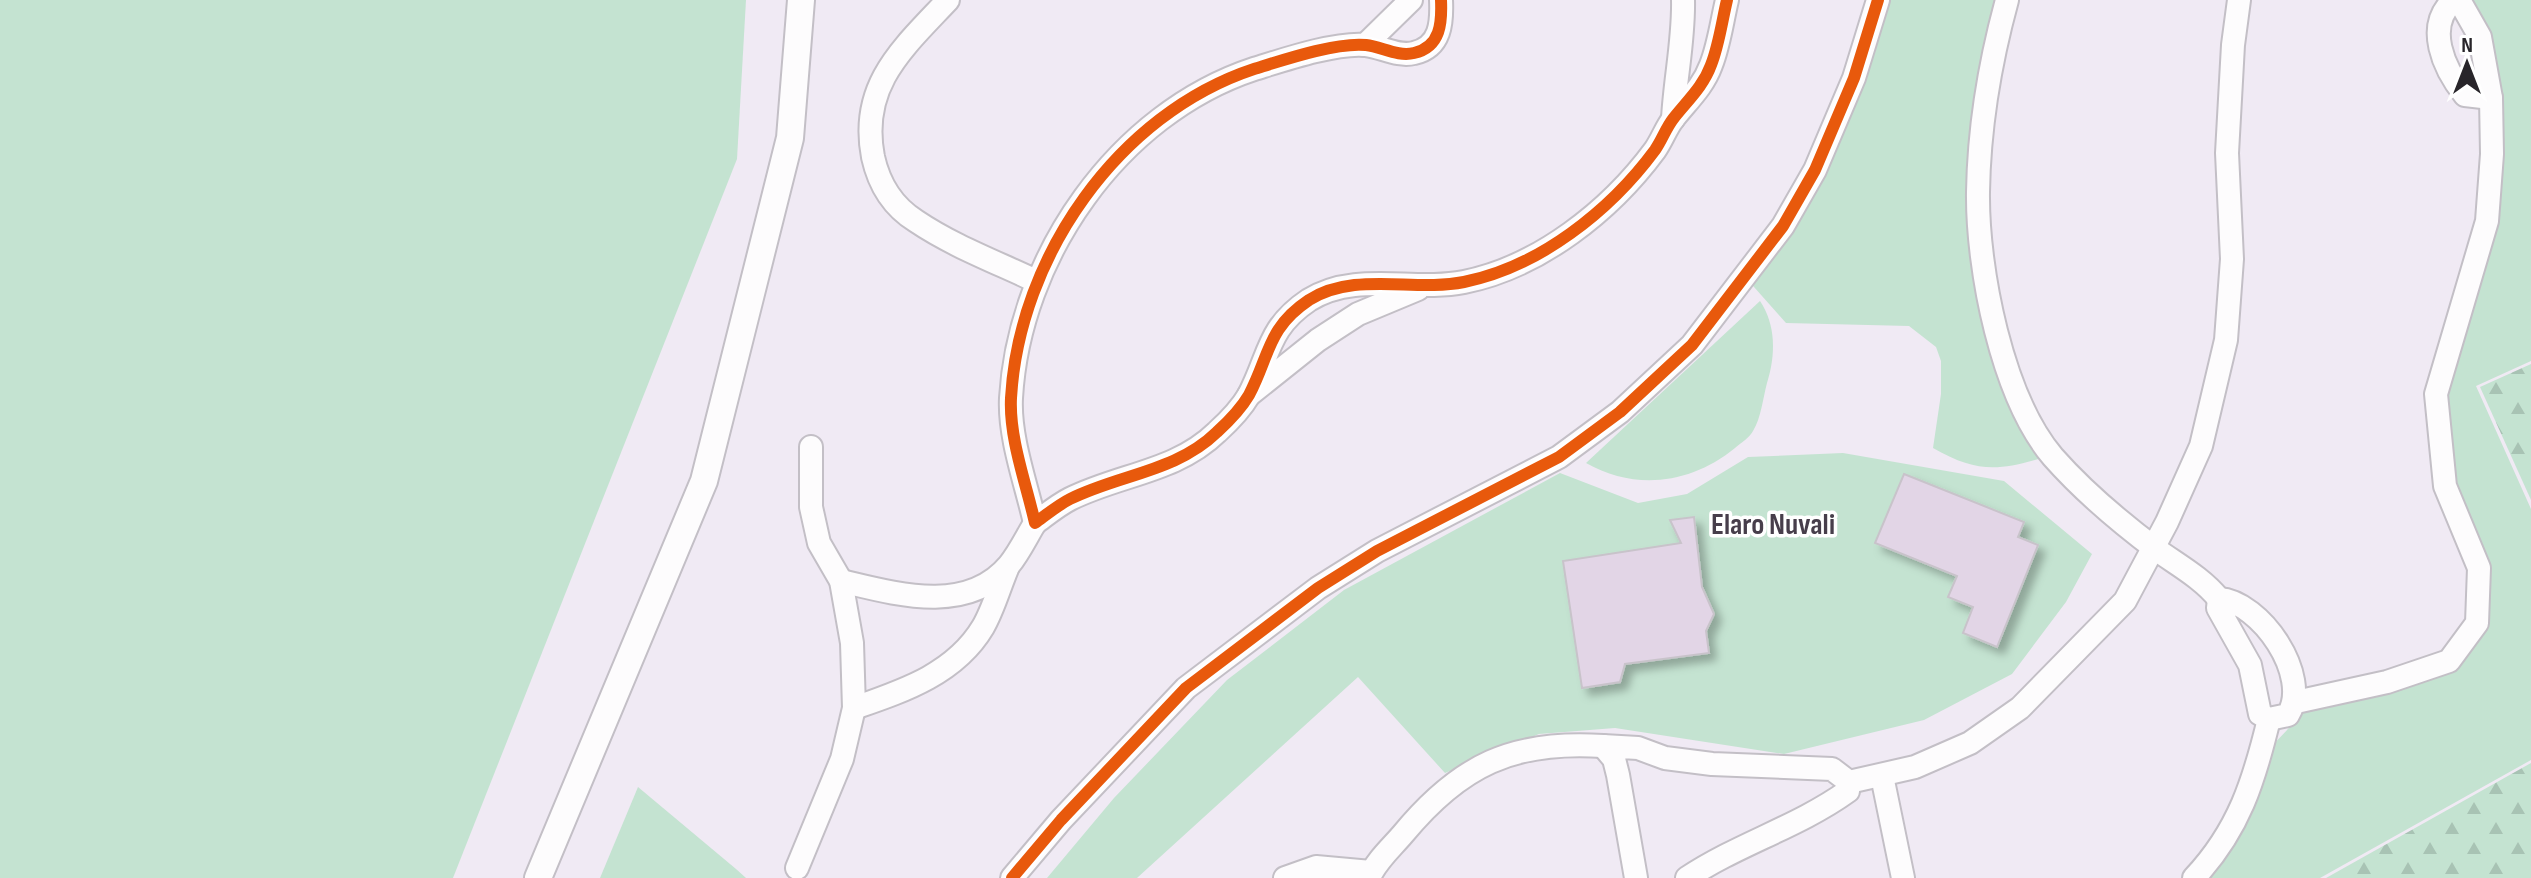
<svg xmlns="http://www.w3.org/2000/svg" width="2531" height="878" font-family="'Sofia Sans Condensed',sans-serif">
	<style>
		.green { fill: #c4e3d1 }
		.forest { fill: url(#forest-firs) }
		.building { fill: #e2d5e6; stroke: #c8c3ca; stroke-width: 2; filter: url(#shadow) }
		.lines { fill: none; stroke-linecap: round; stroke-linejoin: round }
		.minor-casing { stroke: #c3bfc6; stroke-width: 26 }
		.tertiary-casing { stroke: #c3bfc6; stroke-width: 30 }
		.minor { stroke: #fdfcfd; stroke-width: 22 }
		.tertiary { stroke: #fdfcfd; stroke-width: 26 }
		.cycleway-casing { stroke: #fff; stroke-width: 17 }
		.cycleway { stroke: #e8590c; stroke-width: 12 }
		.labels { text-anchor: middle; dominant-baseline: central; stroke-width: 7; stroke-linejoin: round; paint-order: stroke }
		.neighbourhood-label { font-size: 30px; font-weight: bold; fill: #473e4b; stroke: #fff }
	</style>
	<defs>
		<pattern id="forest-firs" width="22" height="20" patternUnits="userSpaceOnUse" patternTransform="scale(2)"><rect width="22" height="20" fill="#c4e3d1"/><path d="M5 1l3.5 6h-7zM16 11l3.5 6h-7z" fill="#a8c3b4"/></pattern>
		<filter id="shadow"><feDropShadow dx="7" dy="7" stdDeviation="4" flood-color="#0004"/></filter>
	</defs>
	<rect width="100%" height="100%" fill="#f0eaf4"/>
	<g class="green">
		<polygon points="0,0 746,0 737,159 453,878 0,878"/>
		<path d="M1878,0H2006L1978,193L1999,342L2052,455C2002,470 1980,475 1933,448L1941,394V361L1936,347L1909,326L1786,323L1746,278L1783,226Z"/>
		<polygon points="2461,0 2531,0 2531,361 2476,386 2531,509 2531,760 2320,878 2206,878 2270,748 2305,711 2393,688 2483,629 2451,491 2442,400 2498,159"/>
		<path d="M1760,301C1776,325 1776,355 1767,383C1763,398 1761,418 1753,431C1750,437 1741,443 1735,448C1691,484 1635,491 1586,463Z"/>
		<polygon points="1843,453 2004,481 2092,554 2066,602 2012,674 1924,720 1784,754 1615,728 1539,734 1445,773 1358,677 1137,878 1047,878 1114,798 1227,680 1344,590 1560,473 1638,503 1687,494 1748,457"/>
		<polygon points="638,787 736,869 746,878 600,878"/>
	</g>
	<g class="forest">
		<polygon points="2531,364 2531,500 2480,387"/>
		<polygon points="2531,763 2531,878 2326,878"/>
	</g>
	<g class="building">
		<polygon points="1904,474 2024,522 2018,537 2038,545 1997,647 1963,633 1973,607 1948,597 1957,576 1875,543"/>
		<polygon points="1694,517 1702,587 1714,614 1706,631 1709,653 1625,664 1620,682 1582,688 1563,561 1681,543 1670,520"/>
	</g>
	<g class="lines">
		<g class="minor-casing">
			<g id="minor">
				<path d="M948,0C903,48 859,85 873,157C879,184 892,206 916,221C953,246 996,262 1036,281"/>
				<path d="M1441,0C1442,22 1441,47 1414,53C1398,57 1382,47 1366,45C1336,42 1283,60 1254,69C1118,114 1019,257 1011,398C1009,438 1026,483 1035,523C1046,515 1058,505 1070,499C1120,474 1176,472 1217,432C1228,422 1242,407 1249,395C1270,355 1267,328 1309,300C1355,271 1413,292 1464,282C1539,267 1610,211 1655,150C1662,140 1666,128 1673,119C1687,101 1703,87 1711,65C1719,45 1722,21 1727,0"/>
				<path d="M2007,0C1990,62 1979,127 1978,192C1977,269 2002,397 2053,457C2083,491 2121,523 2157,550C2178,565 2202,578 2219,599"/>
				<path d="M2454,0C2424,26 2444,69 2465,95L2491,98"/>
				<polyline points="1365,45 1411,0"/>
				<path d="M1673,119C1675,79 1684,40 1683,0"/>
				<polyline points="1249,395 1318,340 1358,314 1418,289"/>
				<path d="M841,581C896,594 967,615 1009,565C1019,553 1027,536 1035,523"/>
				<path d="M2219,599C2260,601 2312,676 2288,715L2269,719L2260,714L2250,665L2218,608Z"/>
				<polyline points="2296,702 2387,682 2449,661 2477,623 2479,568 2445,486 2436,394 2487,221 2492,154 2491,98 2480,37 2459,0"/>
				<path d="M854,708C903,691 955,674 983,627C993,610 999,588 1007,569"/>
				<polyline points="1882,776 1903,878"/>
				<polyline points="1849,782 1915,767 1970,743 2020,708 2125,601 2167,522 2201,446 2226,340 2232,259 2227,153 2233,45 2239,0"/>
				<polyline points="797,868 842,759 854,708 852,643 841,581 819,543 811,507 811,447"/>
				<polyline points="1012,878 1061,820 1186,688 1318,588 1377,551 1559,457 1620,412 1692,345 1783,226 1815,170 1854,78 1878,0"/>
				<polyline points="1285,878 1316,867 1371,872"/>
				<path d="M1369,878C1375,862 1392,847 1403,834C1460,765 1513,740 1603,746"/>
				<path d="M1636,878L1618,775L1614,759L1603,746L1638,748L1665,758L1712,764L1832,769L1849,782L1848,791C1798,827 1738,844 1687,878"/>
				<path d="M2194,878C2239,830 2254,781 2269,719"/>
			</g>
		</g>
		<g class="tertiary-casing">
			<polyline id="tertiary" points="538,878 704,481 790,138 801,0"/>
		</g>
		<use href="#minor" class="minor"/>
		<use href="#tertiary" class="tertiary"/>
		<g class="cycleway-casing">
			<g id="cycleway">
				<path d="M1441,0C1442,22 1441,47 1414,53C1398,57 1382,47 1366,45C1336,42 1283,60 1254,69C1118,114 1019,257 1011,398C1009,438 1026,483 1035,523C1046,515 1058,505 1070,499C1120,474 1176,472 1217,432C1228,422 1242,407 1249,395C1270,355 1267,328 1309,300C1355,271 1413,292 1464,282C1539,267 1610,211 1655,150C1662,140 1666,128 1673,119C1687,101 1703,87 1711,65C1719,45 1722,21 1727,0"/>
				<polyline points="1012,878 1061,820 1186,688 1318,588 1377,551 1559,457 1620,412 1692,345 1783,226 1815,170 1854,78 1878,0"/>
			</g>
		</g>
		<use href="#cycleway" class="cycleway"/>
	</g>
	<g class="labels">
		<g class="neighbourhood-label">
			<text x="1773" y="525">Elaro Nuvali</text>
		</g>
	</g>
	<g transform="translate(2467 64)" stroke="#ffffff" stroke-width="6" paint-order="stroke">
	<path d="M0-6L14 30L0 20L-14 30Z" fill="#28252a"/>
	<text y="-12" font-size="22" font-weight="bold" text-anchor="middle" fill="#28252a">N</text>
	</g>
</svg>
